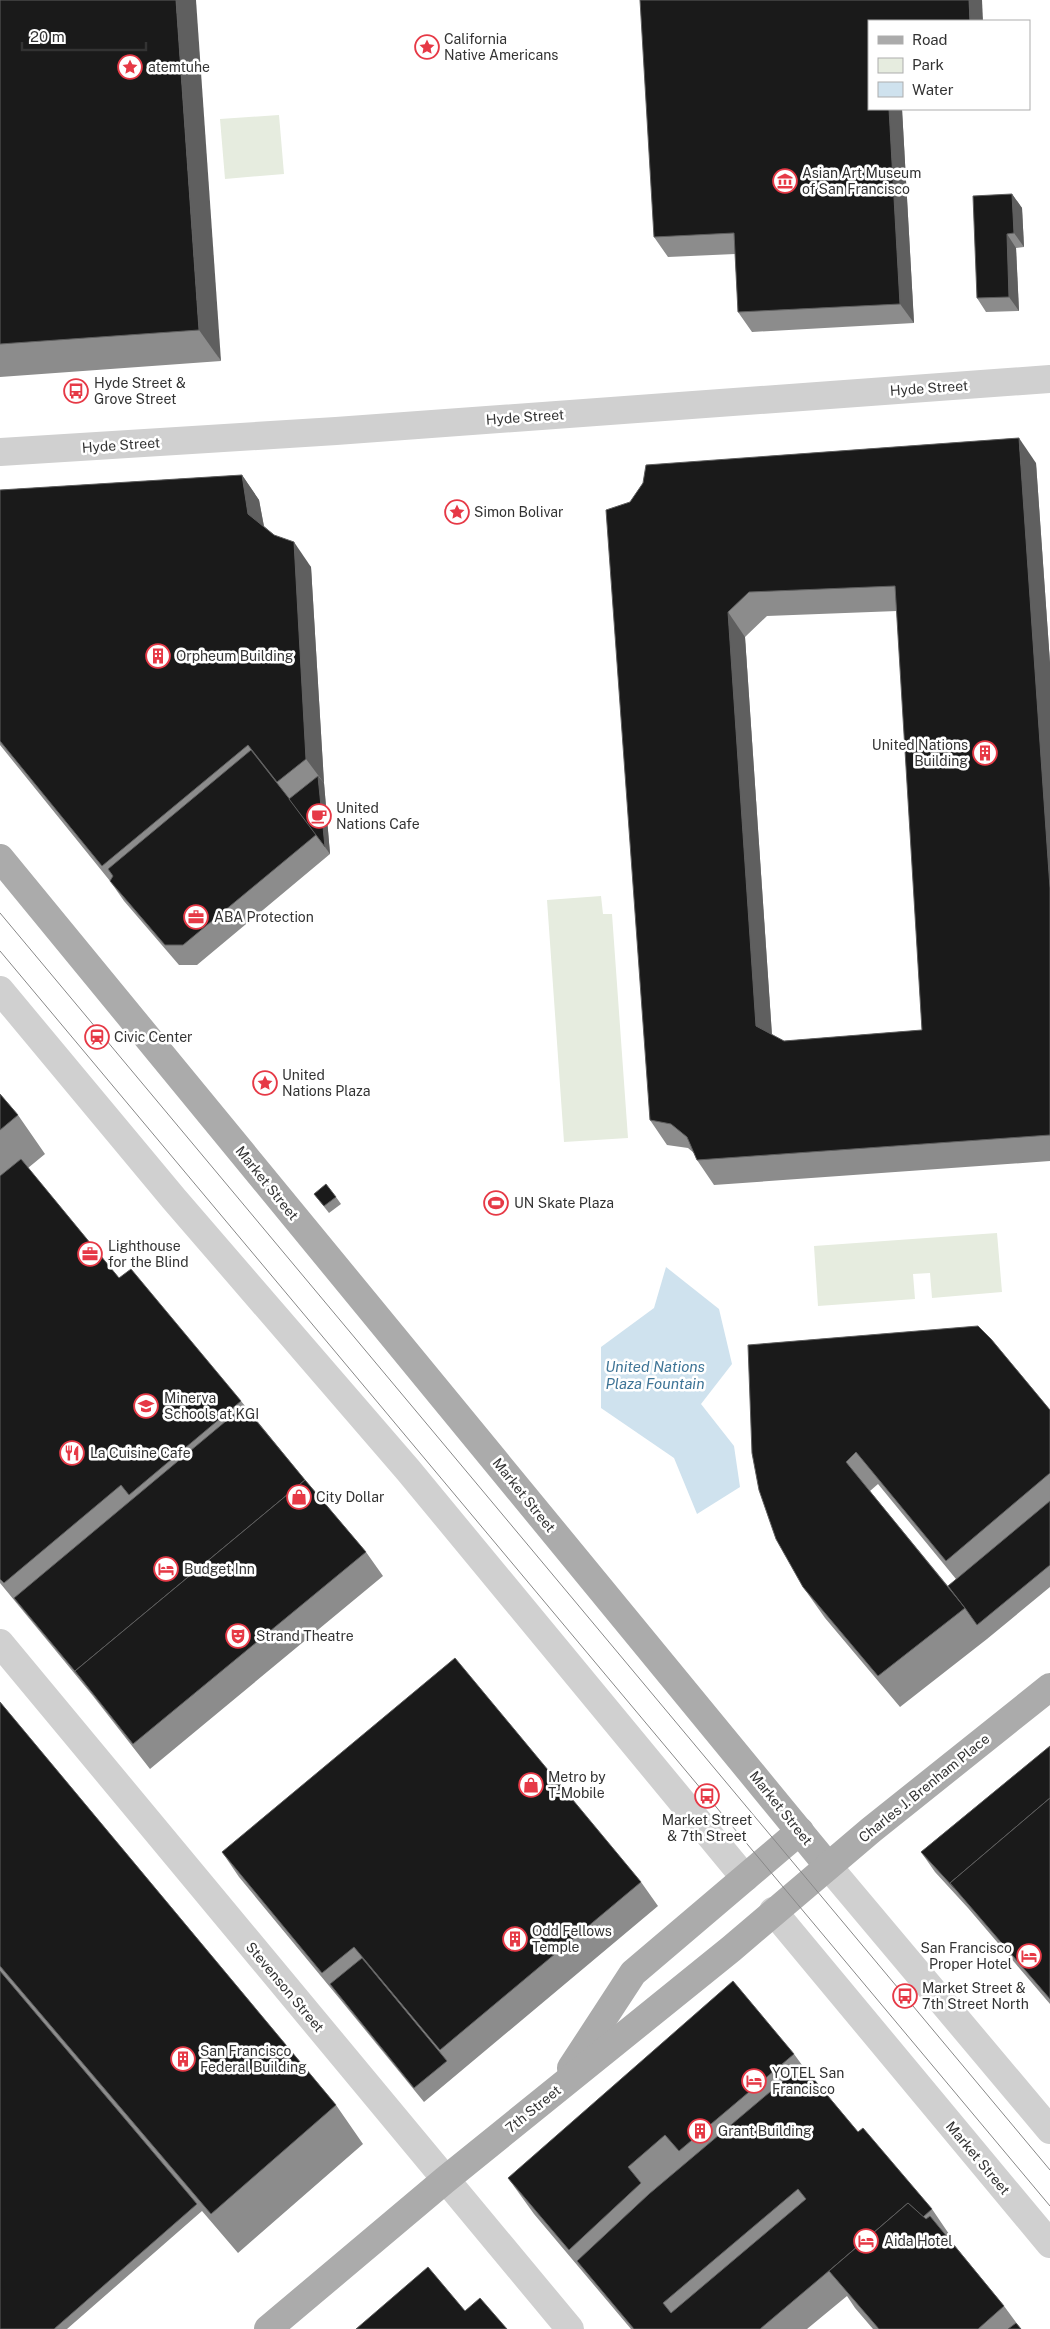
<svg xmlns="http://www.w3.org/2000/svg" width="1050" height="2329" font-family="'Public Sans',sans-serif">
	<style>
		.green { fill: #e6ecdf }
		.water { fill: #cfe2ee }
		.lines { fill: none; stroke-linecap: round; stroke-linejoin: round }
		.minor { stroke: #d0d0d0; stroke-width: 28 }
		.major { stroke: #ababab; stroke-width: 28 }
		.tram { stroke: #888; stroke-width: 1 }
		.wall { fill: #8c8c8c; fill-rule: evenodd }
		.shaded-wall { fill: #5f5f5f }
		.building { fill: #1a1a1a; stroke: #5f5f5f; fill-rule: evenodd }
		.labels { text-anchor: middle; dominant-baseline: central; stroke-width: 5; stroke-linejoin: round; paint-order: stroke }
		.poi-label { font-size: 14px; fill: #333; stroke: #fff; text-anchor: start }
		.street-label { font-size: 14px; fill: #333; stroke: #fff }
		.water-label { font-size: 15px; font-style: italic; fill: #3f7597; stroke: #fff }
	</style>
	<rect width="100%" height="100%" fill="#fff"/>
	<g class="green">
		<polygon points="279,115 284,174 225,179 220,119"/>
		<polygon points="601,896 603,914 612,914 628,1138 564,1142 547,900"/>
		<polygon points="997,1233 1002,1292 932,1298 930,1273 913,1274 915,1299 818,1306 814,1246"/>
	</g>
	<polygon class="water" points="666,1267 719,1309 732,1364 701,1404 734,1446 740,1487 697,1514 674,1458 601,1408 601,1347 654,1308"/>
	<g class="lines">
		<g class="minor">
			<polyline points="0,452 336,431 1050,379"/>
			<polyline points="0,990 174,1199 408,1470 745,1878"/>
			<polyline points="0,1643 570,2329"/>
			<polyline points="828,1866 1050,2130"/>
			<polyline points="773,1911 1050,2244"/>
		</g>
		<g class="major">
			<polyline points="0,858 828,1866"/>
			<polyline points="571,2068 633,1973 800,1831"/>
			<polyline points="268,2329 445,2180 731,1949 871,1830 1050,1687"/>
		</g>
		<g class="tram">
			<polyline points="0,913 1050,2170"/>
			<polyline points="0,951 1050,2206"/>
		</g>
	</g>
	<g class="wall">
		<polygon points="0,0 221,361 0,377"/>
		<polygon points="869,21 869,109 902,109 914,323 752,332 738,312 735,254 668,257 654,237"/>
		<polygon points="1012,194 1022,208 1024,247 1016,248 1019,311 986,312 977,298"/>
		<path d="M1036,463L1050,663V1161L714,1185L697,1160L694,1153L688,1148L667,1145L650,1120L630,502ZM897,611L922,1030L784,1041L772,1035L745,637L767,616Z"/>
		<polygon points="242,475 259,500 264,526 311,567 324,783 330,854 197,965 179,965 124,901 110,881 0,745 0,490"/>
		<polygon points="0,1094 18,1115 45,1154 28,1168 119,1278 241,1401 305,1480 366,1552 383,1576 150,1769 93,1696 0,1583"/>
		<polygon points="314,1194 336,1197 341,1204 329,1213"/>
		<path d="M991,1339L1050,1410V1587L987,1639L900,1707L825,1618L803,1587L759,1490ZM878,1484L956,1579L948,1586L870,1491Z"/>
		<polygon points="0,1702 336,2105 363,2144 238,2253 202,2211 67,2329 0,2329"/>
		<polygon points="1050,1746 1050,2004 968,1908 935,1872 921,1852"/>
		<polygon points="222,1852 641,1882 658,1906 424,2102 339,1998 239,1877"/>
		<polygon points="794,2054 802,2065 858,2132 932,2209 949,2234 947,2236 1004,2306 1021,2329 873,2329 855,2308 847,2296 807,2329 631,2329 534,2214 508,2178"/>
	</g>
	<g class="shaded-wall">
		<polygon points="176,0 196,0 221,361 199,330"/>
		<polygon points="969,0 982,0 983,21 970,21"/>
		<polygon points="889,109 902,109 914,323 900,304"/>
		<polygon points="1012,194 1022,208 1024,247 1014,233"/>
		<polygon points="1007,234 1016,248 1019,311 1009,297"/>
		<polygon points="1019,438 1036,463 1050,663 1050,888"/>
		<polygon points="242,475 259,500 266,538 248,514"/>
		<polygon points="294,542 311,567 324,783 306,759"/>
		<polygon points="728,612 745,637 773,1051 756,1026"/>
		<polygon points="318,776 324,783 330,854 325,847"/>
	</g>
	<g class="building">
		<polygon points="0,0 176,0 199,330 0,344"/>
		<polygon points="640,0 969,0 970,21 869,21 869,109 889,109 900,304 738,312 734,233 654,237"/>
		<polygon points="1012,194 1014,233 1007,234 1009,297 977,298 973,196"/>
		<path d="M1019,438L1050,888V1135L697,1160L687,1137L671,1124L650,1120L606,510L630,502L643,483L646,465ZM895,586L922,1030L784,1041L756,1026L728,612L749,592Z"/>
		<polygon points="242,475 248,514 274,535 294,542 306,759 277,782 248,745 102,866 0,741 0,490"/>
		<polygon points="251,750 317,834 183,945 165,945 110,881 113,876 108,869"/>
		<polygon points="318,776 325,847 289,799"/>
		<polygon points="0,1094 18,1115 0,1130"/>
		<polygon points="21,1159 119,1278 131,1269 241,1401 129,1495 121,1485 4,1583 0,1579 0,1176"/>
		<polygon points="326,1184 336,1197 324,1206 314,1194"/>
		<polygon points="978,1326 991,1339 1050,1410 1050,1473 946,1561 856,1452 846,1462 965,1608 878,1676 803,1587 776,1539 759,1490 752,1453 748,1345"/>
		<polygon points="244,1406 305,1480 75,1671 79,1676 14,1598"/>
		<polygon points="305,1480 366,1552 133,1744 75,1671"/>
		<polygon points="1050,1501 1050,1565 977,1625 965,1608 948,1586"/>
		<polygon points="455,1658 641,1882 440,2050 354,1947 322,1973 222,1852"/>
		<polygon points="0,1702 336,2105 211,2214 0,1966"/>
		<polygon points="1050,1746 1050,1798 950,1883 954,1888 921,1852"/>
		<polygon points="1050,1798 1050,1999 950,1883"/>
		<polygon points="362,1958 447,2061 414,2088 330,1984"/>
		<polygon points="0,1971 197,2204 54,2329 0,2329"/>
		<polygon points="733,1981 794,2054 679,2151 665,2135 628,2167 641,2183 569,2250 508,2178"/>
		<path d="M802,2065L858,2132L863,2128L932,2209L923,2217L908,2203L837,2264L760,2329H634L577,2261L649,2194ZM798,2189L806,2199L671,2313L663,2303Z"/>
		<polygon points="908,2203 926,2219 930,2216 1004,2306 978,2329 879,2329 829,2271"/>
		<polygon points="428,2267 465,2311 480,2298 507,2329 356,2329"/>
		<polygon points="1016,2323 1021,2329 1008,2329"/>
	</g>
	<defs>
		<g id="sight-ring" transform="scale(1.25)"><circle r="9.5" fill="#fff" stroke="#e63946" stroke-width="1.5"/><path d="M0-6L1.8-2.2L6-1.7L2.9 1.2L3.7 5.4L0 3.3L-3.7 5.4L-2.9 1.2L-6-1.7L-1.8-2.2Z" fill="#e63946"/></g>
		<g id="museum-ring" transform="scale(1.25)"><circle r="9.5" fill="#fff" stroke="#e63946" stroke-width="1.5"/><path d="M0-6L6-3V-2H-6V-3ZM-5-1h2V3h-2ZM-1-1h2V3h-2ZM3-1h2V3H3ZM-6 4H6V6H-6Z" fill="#e63946"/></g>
		<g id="bus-ring" transform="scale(1.25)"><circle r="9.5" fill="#fff" stroke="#e63946" stroke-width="1.5"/><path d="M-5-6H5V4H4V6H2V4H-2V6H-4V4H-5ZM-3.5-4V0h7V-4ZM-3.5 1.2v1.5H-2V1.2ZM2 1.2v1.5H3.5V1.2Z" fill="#e63946"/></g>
		<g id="building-ring" transform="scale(1.25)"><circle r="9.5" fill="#fff" stroke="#e63946" stroke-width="1.5"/><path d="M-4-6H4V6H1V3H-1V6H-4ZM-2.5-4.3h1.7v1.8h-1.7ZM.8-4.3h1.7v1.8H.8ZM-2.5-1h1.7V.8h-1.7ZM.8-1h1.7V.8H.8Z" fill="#e63946"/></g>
		<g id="cafe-ring" transform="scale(1.25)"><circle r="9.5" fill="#fff" stroke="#e63946" stroke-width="1.5"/><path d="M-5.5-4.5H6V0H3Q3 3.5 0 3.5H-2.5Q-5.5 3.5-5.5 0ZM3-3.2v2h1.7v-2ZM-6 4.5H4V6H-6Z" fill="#e63946"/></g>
		<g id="office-ring" transform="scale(1.25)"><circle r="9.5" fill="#fff" stroke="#e63946" stroke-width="1.5"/><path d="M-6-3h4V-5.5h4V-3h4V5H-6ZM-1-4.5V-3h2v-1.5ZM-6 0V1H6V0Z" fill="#e63946"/></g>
		<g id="station-ring" transform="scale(1.25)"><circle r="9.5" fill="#fff" stroke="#e63946" stroke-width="1.5"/><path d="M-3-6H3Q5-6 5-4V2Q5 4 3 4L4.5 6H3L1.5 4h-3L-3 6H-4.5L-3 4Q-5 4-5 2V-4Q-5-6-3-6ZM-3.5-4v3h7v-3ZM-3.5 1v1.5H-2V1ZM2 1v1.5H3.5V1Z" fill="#e63946"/></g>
		<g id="stadium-ring" transform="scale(1.25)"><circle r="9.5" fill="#fff" stroke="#e63946" stroke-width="1.5"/><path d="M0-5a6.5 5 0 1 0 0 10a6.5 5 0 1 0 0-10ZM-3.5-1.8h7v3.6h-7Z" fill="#e63946"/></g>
		<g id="university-ring" transform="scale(1.25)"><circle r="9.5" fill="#fff" stroke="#e63946" stroke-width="1.5"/><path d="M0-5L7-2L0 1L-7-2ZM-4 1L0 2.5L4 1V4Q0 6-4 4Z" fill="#e63946"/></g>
		<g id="restaurant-ring" transform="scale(1.25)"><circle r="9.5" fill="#fff" stroke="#e63946" stroke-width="1.5"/><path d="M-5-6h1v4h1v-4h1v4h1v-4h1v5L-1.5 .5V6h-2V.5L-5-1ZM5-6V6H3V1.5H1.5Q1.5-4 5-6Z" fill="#e63946"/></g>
		<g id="shop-ring" transform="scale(1.25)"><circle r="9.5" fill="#fff" stroke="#e63946" stroke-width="1.5"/><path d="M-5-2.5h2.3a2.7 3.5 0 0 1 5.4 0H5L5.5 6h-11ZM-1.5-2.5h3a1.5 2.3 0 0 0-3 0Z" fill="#e63946"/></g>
		<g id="hotel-ring" transform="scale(1.25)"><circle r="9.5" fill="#fff" stroke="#e63946" stroke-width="1.5"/><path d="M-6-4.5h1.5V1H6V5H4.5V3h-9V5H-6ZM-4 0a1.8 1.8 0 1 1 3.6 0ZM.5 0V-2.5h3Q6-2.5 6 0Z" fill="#e63946"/></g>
		<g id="theatre-ring" transform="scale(1.25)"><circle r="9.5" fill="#fff" stroke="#e63946" stroke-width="1.5"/><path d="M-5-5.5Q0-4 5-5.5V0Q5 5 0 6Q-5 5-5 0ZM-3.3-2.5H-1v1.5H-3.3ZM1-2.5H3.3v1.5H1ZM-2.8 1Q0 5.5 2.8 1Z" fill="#e63946"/></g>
	</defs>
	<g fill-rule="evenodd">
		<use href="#sight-ring" x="427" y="47"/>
		<use href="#sight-ring" x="130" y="67"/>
		<use href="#museum-ring" x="785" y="181"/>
		<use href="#bus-ring" x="76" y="391"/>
		<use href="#sight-ring" x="457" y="512"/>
		<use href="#building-ring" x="158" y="656"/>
		<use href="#building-ring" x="985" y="753"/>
		<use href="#cafe-ring" x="319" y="816"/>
		<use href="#office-ring" x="196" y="917"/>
		<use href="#station-ring" x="97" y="1037"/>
		<use href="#sight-ring" x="265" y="1083"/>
		<use href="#stadium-ring" x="496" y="1203"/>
		<use href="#office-ring" x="90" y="1254"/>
		<use href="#university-ring" x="146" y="1406"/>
		<use href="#restaurant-ring" x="72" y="1453"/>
		<use href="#shop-ring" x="299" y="1497"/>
		<use href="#hotel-ring" x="166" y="1569"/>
		<use href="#theatre-ring" x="238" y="1636"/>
		<use href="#shop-ring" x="531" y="1785"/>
		<use href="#bus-ring" x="707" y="1796"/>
		<use href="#building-ring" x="515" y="1939"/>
		<use href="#hotel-ring" x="1029" y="1956"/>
		<use href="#bus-ring" x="905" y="1996"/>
		<use href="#building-ring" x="183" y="2059"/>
		<use href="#hotel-ring" x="754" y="2081"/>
		<use href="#building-ring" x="700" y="2131"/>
		<use href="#hotel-ring" x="866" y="2241"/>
	</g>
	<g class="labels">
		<g class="poi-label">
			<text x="444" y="39">California<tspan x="444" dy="16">Native Americans</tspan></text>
			<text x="148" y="67">atemtuhe</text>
			<text x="802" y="173">Asian Art Museum<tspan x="802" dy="16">of San Francisco</tspan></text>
			<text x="94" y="383">Hyde Street &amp;<tspan x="94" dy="16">Grove Street</tspan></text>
			<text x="474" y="512">Simon Bolivar</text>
			<text x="176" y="656">Orpheum Building</text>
			<text x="968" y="745" text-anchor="end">United Nations<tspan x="968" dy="16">Building</tspan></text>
			<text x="336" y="808">United<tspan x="336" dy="16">Nations Cafe</tspan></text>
			<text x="214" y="917">ABA Protection</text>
			<text x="114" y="1037">Civic Center</text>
			<text x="282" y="1075">United<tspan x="282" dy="16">Nations Plaza</tspan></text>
			<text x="514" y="1203">UN Skate Plaza</text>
			<text x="108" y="1246">Lighthouse<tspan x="108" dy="16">for the Blind</tspan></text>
			<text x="164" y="1398">Minerva<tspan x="164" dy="16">Schools at KGI</tspan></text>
			<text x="90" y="1453">La Cuisine Cafe</text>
			<text x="316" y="1497">City Dollar</text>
			<text x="184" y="1569">Budget Inn</text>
			<text x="256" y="1636">Strand Theatre</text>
			<text x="548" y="1777">Metro by<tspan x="548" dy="16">T-Mobile</tspan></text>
			<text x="707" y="1820" text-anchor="middle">Market Street<tspan x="707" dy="16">&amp; 7th Street</tspan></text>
			<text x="532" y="1931">Odd Fellows<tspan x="532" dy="16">Temple</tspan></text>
			<text x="1012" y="1948" text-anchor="end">San Francisco<tspan x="1012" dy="16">Proper Hotel</tspan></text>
			<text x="922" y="1988">Market Street &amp;<tspan x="922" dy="16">7th Street North</tspan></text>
			<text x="200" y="2051">San Francisco<tspan x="200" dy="16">Federal Building</tspan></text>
			<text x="772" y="2073">YOTEL San<tspan x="772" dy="16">Francisco</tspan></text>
			<text x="718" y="2131">Grant Building</text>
			<text x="884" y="2241">Aida Hotel</text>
		</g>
		<g class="street-label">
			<text transform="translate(929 388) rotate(-4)">Hyde Street</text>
			<text transform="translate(525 417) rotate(-4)">Hyde Street</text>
			<text transform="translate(121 445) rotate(-4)">Hyde Street</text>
			<text transform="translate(267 1183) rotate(51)">Market Street</text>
			<text transform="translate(524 1495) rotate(51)">Market Street</text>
			<text transform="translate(924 1788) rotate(-39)">Charles J. Brenham Place</text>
			<text transform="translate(781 1808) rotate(51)">Market Street</text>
			<text transform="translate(285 1987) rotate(50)">Stevenson Street</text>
			<text transform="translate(533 2109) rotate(-39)">7th Street</text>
			<text transform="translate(978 2158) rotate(50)">Market Street</text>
		</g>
		<g class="water-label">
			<text x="655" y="1366">United Nations<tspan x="655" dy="17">Plaza Fountain</tspan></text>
		</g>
	</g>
	<rect x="868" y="20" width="162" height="90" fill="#ffffff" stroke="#adadad"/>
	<rect x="878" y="36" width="25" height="8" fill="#ababab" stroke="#adadad"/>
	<text x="912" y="45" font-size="15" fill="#333333">Road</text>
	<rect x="878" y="58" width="25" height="15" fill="#e6ecdf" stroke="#adadad"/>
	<text x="912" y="70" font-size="15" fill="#333333">Park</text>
	<rect x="878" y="82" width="25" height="15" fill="#cfe2ee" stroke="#adadad"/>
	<text x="912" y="95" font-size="15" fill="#333333">Water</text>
	<path d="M22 42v8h124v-8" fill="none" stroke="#333333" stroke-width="2.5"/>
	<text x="30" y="42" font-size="15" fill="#333333" stroke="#ffffff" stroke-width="4" paint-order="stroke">20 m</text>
</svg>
